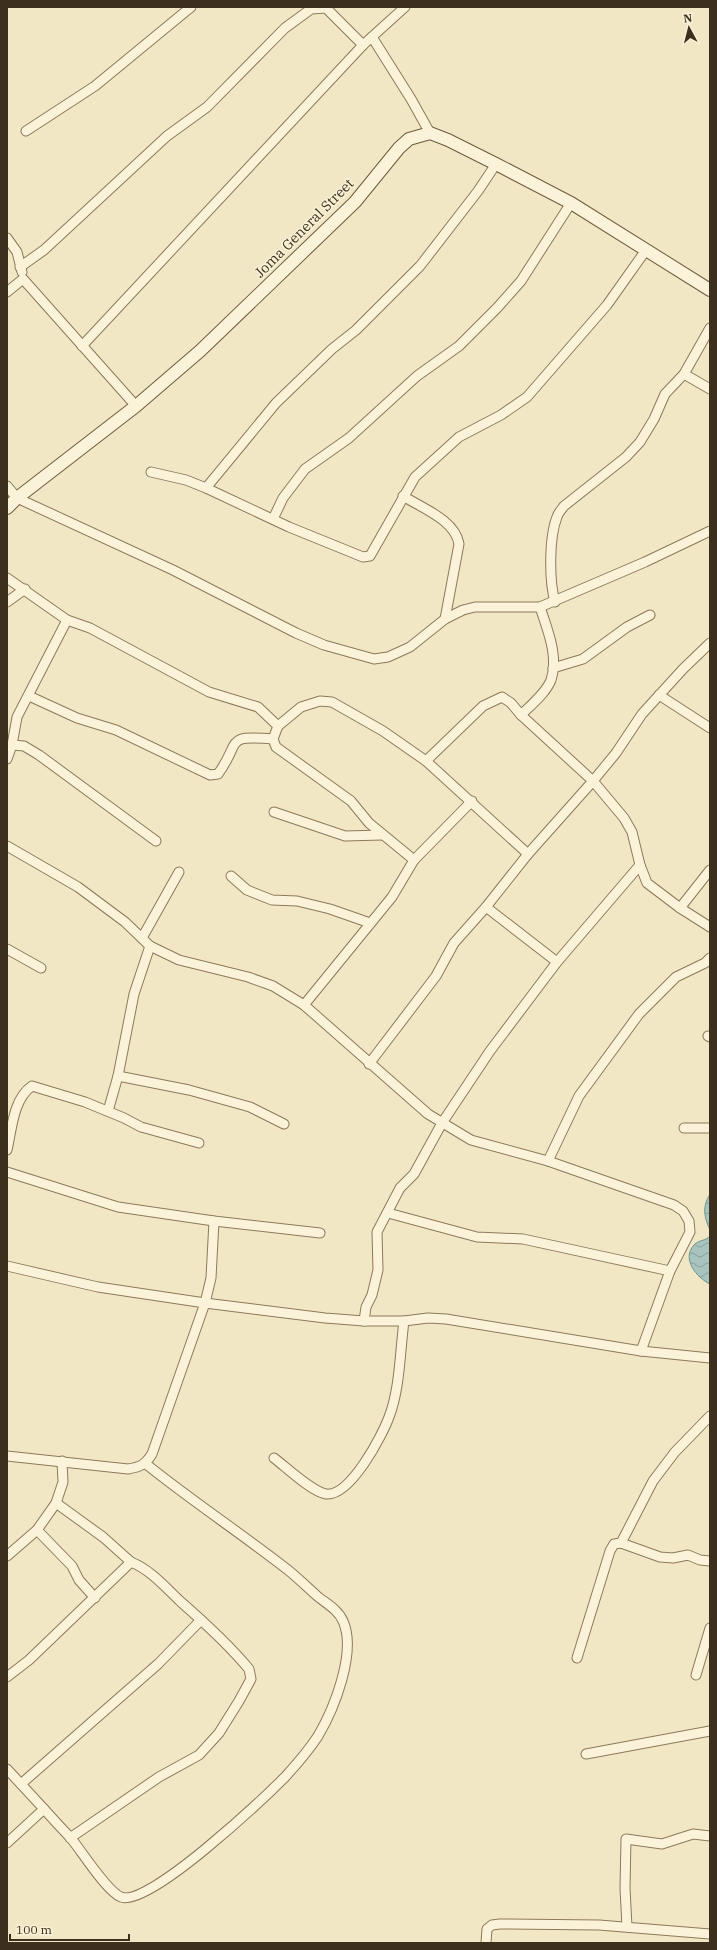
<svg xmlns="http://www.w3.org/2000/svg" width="717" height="1950" font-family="'IBM Plex Serif',serif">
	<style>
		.water { fill: url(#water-waves); stroke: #6c948d }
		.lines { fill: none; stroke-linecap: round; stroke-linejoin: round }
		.street-casing { stroke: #8e7959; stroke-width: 11 }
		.secondary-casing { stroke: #705a3c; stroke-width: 14 }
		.street { stroke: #fbf3d9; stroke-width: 9 }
		.secondary { stroke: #fbf3d9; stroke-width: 12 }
		.labels { text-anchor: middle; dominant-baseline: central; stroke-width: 3; stroke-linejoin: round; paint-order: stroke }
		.street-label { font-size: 14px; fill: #3d2f1e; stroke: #f8f1d5 }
	</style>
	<defs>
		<pattern id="water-waves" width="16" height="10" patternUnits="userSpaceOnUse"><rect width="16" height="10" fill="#a7c4be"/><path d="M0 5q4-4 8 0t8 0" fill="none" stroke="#89a09a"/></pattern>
	</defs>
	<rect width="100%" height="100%" fill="#f1e7c5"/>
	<g class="water">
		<path d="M710,1194V1230C704,1217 702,1207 710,1194Z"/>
		<path d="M710,1236V1284C697,1278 681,1259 694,1245C698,1240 706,1241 710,1236Z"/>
	</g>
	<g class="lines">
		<g class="street-casing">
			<g id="street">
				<polyline points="372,37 411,99 430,133"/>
				<polyline points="26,131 95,86 191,7"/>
				<polyline points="7,238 17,252 22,272"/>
				<polyline points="20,267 44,250 167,136 207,107 285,28 311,9 326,8 363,45"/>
				<polyline points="7,292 23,279 136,406"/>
				<polyline points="82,346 363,45 405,7"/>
				<polyline points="684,374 710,389"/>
				<polyline points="151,472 186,480 206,488 289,527 363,557 370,556 415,477 459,437 501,415 527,397 607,305 646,250"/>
				<polyline points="7,486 17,498 173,570 296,633 324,645 374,659 388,657 410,647 445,619 463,610 475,607 540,607 645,562 710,531"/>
				<polyline points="206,488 276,403 332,349 356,330 420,266 478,191 496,164"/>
				<path d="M403,496C422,508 455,520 459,544L445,619"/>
				<polyline points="273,519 283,498 305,469 349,438 417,376 459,346 497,308 521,281 571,203"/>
				<polyline points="7,578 67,620 90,628 209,692 258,707 278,726 273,739 276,747 351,801 369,823 414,860"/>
				<polyline points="7,602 25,589"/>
				<path d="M555,602C549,581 549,537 557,517C558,513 562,509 564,506L626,457L640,442L654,419L665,394L684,374L710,328"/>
				<polyline points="553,668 583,659 627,627 650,615"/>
				<polyline points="659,695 710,728"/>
				<path d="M29,696L77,718L116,730L210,775L218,774C242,741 223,735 273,739"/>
				<path d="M521,715C531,705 546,693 551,680C559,656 547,629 540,607"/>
				<polyline points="278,726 301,707 320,701 332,702 383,731 426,761 528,854"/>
				<polyline points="12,745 24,746 39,755 156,841"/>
				<polyline points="7,759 12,745 17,717 67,620"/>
				<polyline points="426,761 483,706 502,697 511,703 521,715 593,781 624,818 632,832 640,865 647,883 680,908 710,927"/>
				<polyline points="274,812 345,836 382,835"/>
				<polyline points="7,846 78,887 125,922 150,946 179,960 248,977 273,986 304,1005 428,1114 471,1140 548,1161 674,1205 683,1211 689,1221 690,1232 670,1271 641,1351"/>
				<polyline points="231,876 247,890 272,900 297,901 330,909 370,923"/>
				<polyline points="486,907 557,962"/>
				<polyline points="680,908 710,870"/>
				<polyline points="142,938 179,872"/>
				<polyline points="7,949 41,968"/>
				<polyline points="304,1005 392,897 414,860 472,801"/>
				<polyline points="708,1036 710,1037"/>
				<polyline points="369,1064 436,976 454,943 486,907 528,854 593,781 616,753 642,714 683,669 710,643"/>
				<polyline points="118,1076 189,1090 250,1107 284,1124"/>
				<polyline points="108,1111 118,1076 134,994 150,946"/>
				<polyline points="684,1128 710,1128"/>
				<path d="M7,1150C12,1129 13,1099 32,1086L85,1102L124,1118L141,1127L199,1143"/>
				<polyline points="548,1161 579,1096 639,1014 676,977 705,963 710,958"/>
				<polyline points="7,1172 118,1207 214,1221 320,1233"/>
				<polyline points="388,1213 477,1237 523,1239 670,1271"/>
				<polyline points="7,1266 98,1287 205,1303 325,1318 364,1321 366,1307 372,1295 378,1270 377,1232 400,1188 414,1174 442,1123 490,1051 557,962 640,865"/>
				<polyline points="364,1321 404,1321 428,1318 446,1319 641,1351 710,1358"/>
				<path d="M7,1456L128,1469C140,1467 145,1465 152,1454L205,1303L211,1278L214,1221"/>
				<path d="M274,1458C286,1467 312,1492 326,1494C350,1497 382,1436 389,1417C400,1389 400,1351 404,1321"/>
				<polyline points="56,1503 63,1482 62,1461"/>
				<polyline points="37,1530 72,1566 79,1580 95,1598"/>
				<polyline points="621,1543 653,1481 675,1452 710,1416"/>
				<polyline points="7,1556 37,1530 56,1503 103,1537 131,1562"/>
				<polyline points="577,1658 610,1551 614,1544 621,1543 660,1557 673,1558 688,1555 700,1560 710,1561"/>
				<polyline points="696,1675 710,1628"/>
				<path d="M7,1677L29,1660L131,1562C151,1570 165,1587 181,1602C205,1623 229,1645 249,1669L251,1679L239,1701L219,1733L199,1755L159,1777L70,1838"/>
				<polyline points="586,1754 710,1731"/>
				<polyline points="7,1769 44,1809 7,1843"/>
				<polyline points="21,1784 158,1664 201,1620"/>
				<path d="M44,1809C53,1819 61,1828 70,1837C81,1850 107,1892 121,1897C148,1908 263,1799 285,1777C296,1765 309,1750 318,1736C334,1709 357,1652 343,1621C338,1609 325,1603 316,1595C307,1587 298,1578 288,1570C242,1534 192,1501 146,1464"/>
				<polyline points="627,1927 625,1888 626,1839 662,1844 693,1834 710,1836"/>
				<polyline points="486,1943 487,1929 492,1925 500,1924 599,1925 710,1934"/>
			</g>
		</g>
		<g class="secondary-casing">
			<polyline id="secondary" points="7,508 17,498 136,406 200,351 355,202 399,148 409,139 430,133 448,140 496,164 571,203 710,290"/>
		</g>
		<use href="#street" class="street"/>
		<use href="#secondary" class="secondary"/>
	</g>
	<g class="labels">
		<g class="street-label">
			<text transform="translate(304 228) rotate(-45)">Joma General Street</text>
		</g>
	</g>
	<rect width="717" height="1950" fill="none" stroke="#3d2f1e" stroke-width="16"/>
	<g transform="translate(689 28) rotate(353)" stroke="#f8f1d5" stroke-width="3" paint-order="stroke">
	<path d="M0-3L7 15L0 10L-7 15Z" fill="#3d2f1e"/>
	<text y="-6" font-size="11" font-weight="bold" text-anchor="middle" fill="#3d2f1e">N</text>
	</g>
	<path d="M10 1934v6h119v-6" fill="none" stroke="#3d2f1e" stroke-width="2"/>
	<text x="16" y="1934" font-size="12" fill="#3d2f1e" stroke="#f8f1d5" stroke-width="3" paint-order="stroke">100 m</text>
</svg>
